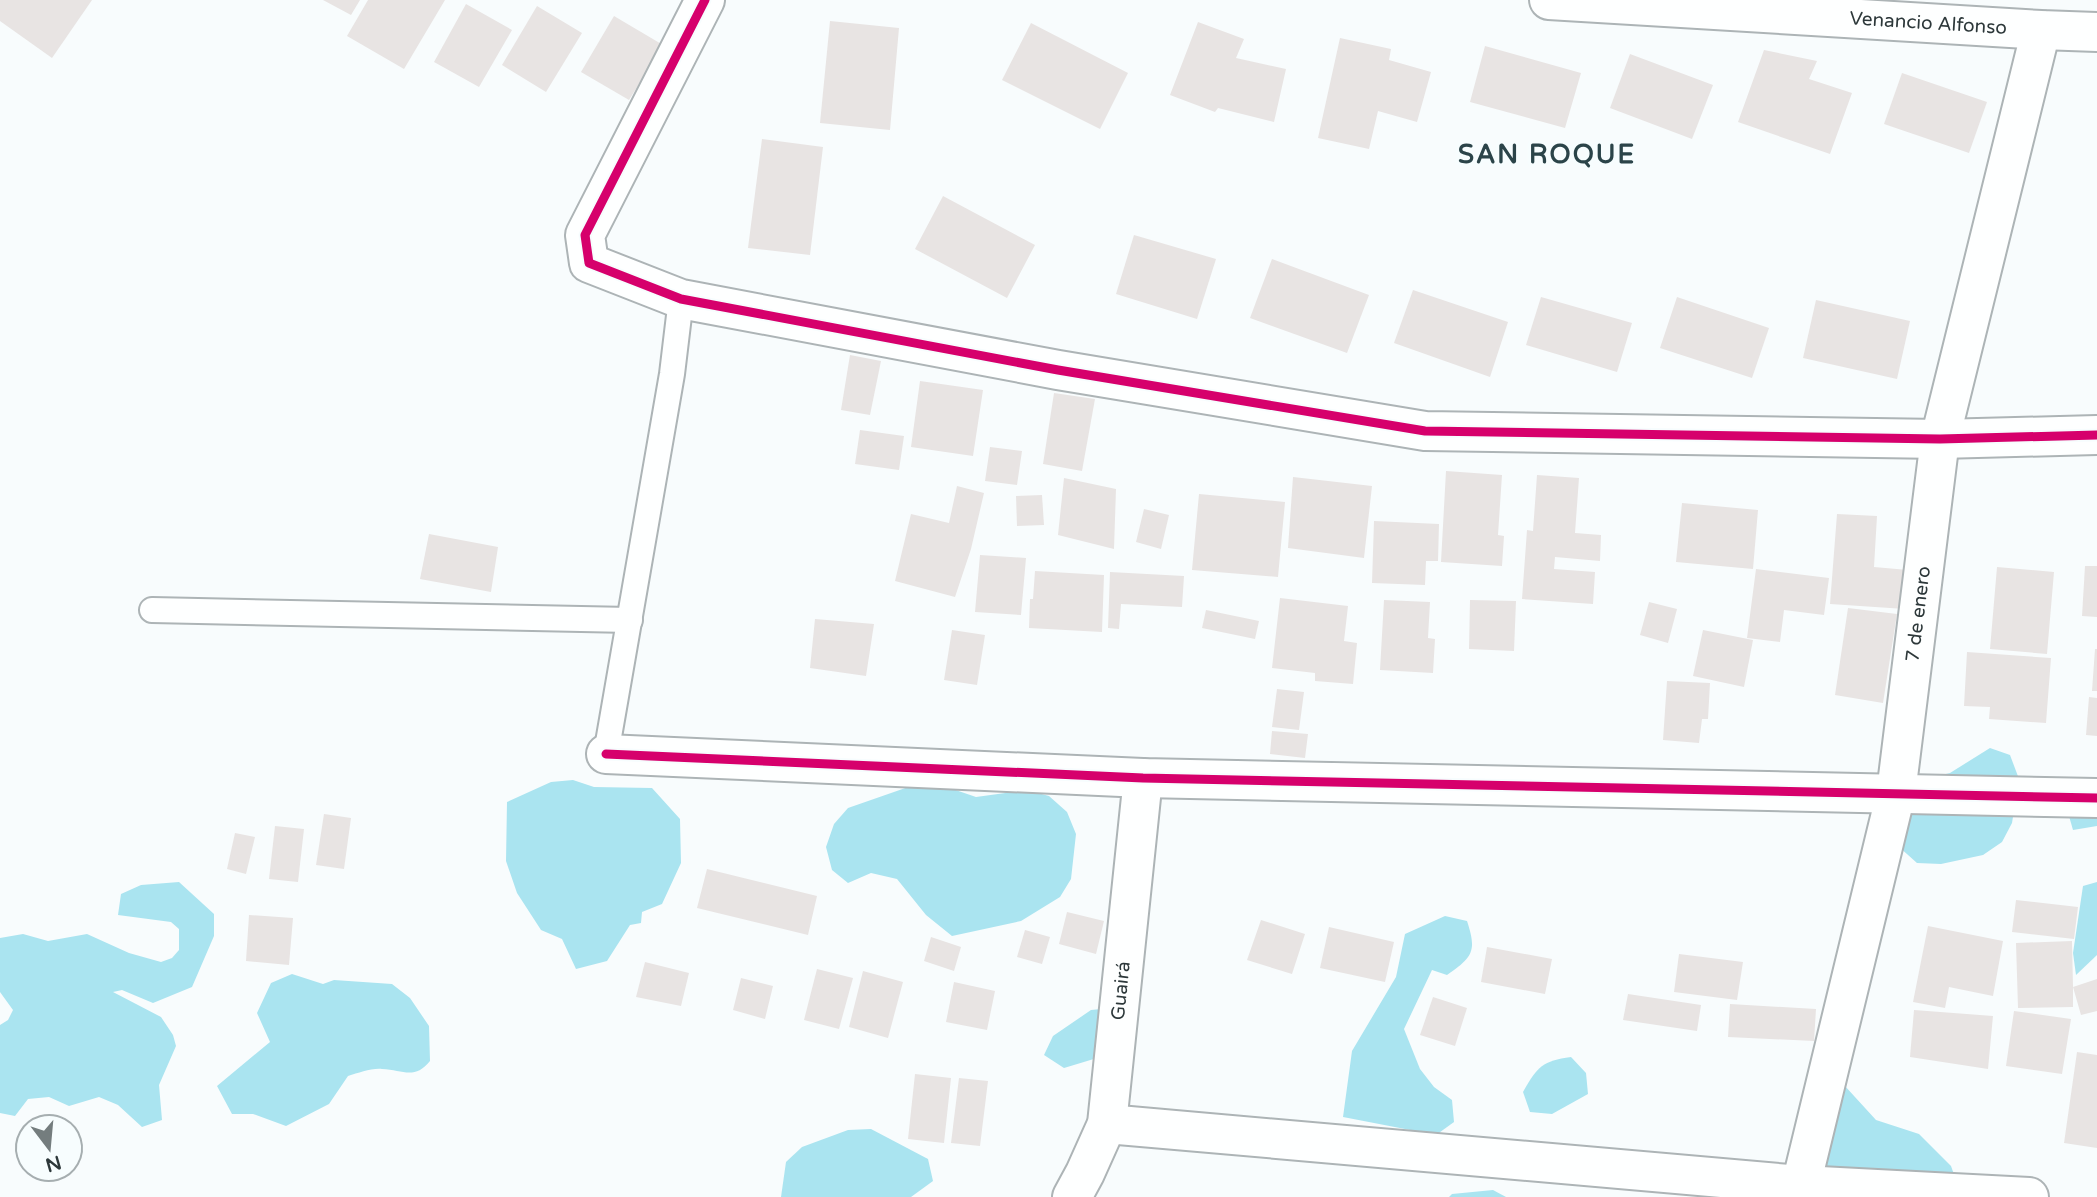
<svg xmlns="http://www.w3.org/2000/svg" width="2097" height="1197" font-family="'Varela Round',sans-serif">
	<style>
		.forest { fill: #aae4f0 }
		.building { fill: #e8e4e3 }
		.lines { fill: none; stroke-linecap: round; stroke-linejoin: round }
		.service-casing { stroke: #adb4b6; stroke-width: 28 }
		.minor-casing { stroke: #adb4b6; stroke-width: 42 }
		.service { stroke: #feffff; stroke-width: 24 }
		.minor { stroke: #feffff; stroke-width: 38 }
		.cycleway-casing { stroke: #f7fdfe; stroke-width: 13 }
		.cycleway { stroke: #d6006c; stroke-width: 9 }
		.labels { text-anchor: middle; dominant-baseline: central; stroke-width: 7; stroke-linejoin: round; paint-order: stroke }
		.street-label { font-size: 19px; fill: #2d383a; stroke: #f7fdfe }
		.district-label { font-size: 26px; font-weight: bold; letter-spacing: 2px; fill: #2b4449; stroke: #f7fdfe }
	</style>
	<rect width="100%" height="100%" fill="#f8fcfd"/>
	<g class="forest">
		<polygon points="1990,748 2010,755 2019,779 2012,823 2002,842 1983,855 1941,864 1917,863 1898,846 1910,773 1929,778 1950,773"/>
		<polygon points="573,780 594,787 652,788 680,819 681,863 662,904 642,912 641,923 630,925 607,961 576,969 562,939 541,930 517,893 506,861 507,802 551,782"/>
		<polygon points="935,783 976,797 1027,790 1049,796 1067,812 1076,834 1071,879 1060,897 1021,921 952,936 926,915 897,879 871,873 848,883 832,870 826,847 834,824 848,808 914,785"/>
		<polygon points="2097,784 2097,826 2073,830 2067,809"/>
		<polygon points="179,882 214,914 214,936 192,987 153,1003 122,990 113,992 161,1017 173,1035 176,1046 159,1085 162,1120 142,1127 118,1105 99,1097 69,1106 49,1097 28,1099 15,1116 0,1113 0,1025 8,1020 13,1010 0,992 0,938 23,934 48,941 87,934 129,953 161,962 172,958 179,950 179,929 171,922 118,915 121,894 141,885"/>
		<polygon points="2097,882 2097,955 2076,975 2073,953 2083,886"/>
		<path d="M1445,916L1467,921C1477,951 1473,957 1447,975L1432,970L1404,1029L1420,1069L1434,1087L1452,1100L1454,1122L1436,1135L1343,1117L1352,1051L1396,977L1405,934Z"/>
		<path d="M292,974L323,984L334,980L392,984L410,998L429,1026L430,1061C415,1080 403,1070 382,1069C371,1068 359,1073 348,1076L329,1104L286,1126L253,1114H232L217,1086L270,1042L257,1013L271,983Z"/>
		<polygon points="1111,1008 1107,1055 1064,1068 1044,1055 1053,1036 1091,1010"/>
		<path d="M1571,1057L1586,1073L1588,1094L1552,1114L1530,1112L1523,1092C1537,1067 1542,1061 1571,1057Z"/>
		<polygon points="1844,1085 1876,1120 1919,1134 1951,1166 1962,1197 1818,1197"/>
		<polygon points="871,1129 928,1159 933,1181 911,1197 781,1197 786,1162 802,1147 848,1130"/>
		<polygon points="1493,1190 1506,1197 1449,1197 1452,1194"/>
	</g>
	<g class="building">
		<polygon points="0,0 92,0 52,58 0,21"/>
		<polygon points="323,0 360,0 351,15"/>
		<polygon points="368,0 445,0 404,69 347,36"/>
		<polygon points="466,4 512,30 479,87 434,62"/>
		<polygon points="537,6 582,33 546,92 502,65"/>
		<polygon points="614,16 663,45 629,100 581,72"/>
		<polygon points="830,21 899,28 890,130 820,123"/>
		<polygon points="1198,22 1244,39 1236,58 1286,69 1274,122 1218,108 1215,112 1170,95"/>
		<polygon points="1031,23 1128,73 1100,129 1002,80"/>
		<polygon points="1340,38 1391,49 1389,60 1431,72 1417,122 1378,111 1369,149 1318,138"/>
		<polygon points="1485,46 1581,73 1565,128 1470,102"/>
		<polygon points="1764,50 1817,61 1809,79 1852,93 1830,154 1738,122"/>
		<polygon points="1630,54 1713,85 1692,139 1610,108"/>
		<polygon points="1902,73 1987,102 1969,153 1884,124"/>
		<polygon points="762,139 823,147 810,255 748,248"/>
		<polygon points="943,196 1035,245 1007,298 915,249"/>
		<polygon points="1134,235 1216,259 1197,319 1116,294"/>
		<polygon points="1272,259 1369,295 1347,353 1250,318"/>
		<polygon points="1413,290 1508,322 1490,377 1394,343"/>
		<polygon points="1541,297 1632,323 1617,372 1526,345"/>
		<polygon points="1677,297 1769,328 1752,378 1660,348"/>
		<polygon points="1816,300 1910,321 1897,379 1803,358"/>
		<polygon points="850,355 881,361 870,415 841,410"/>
		<polygon points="920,381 983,390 973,456 911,447"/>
		<polygon points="1054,393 1095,399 1082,471 1043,464"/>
		<polygon points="860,430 904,436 899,470 855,464"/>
		<polygon points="990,447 1022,451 1017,485 985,481"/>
		<polygon points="1446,471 1502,475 1498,535 1504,536 1502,566 1441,562"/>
		<polygon points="1537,475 1579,478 1575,533 1601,535 1600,561 1555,557 1554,569 1595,572 1593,604 1522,599 1527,530 1533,531"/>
		<polygon points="1293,477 1372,486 1364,558 1288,548"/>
		<polygon points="1064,478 1116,489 1114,549 1058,535"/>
		<polygon points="957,486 984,493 971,549 955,597 895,581 911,514 949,523"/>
		<polygon points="1199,494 1285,502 1278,577 1192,570"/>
		<polygon points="1042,495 1044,525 1017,526 1016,496"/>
		<polygon points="1682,503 1758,510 1753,569 1676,562"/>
		<polygon points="1144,509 1169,515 1161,549 1136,542"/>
		<polygon points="1837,514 1877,516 1874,567 1908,570 1905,609 1830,604"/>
		<polygon points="1374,521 1439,524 1438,561 1426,561 1425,585 1372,583"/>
		<polygon points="429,534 498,547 491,592 420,579"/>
		<polygon points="980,555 1026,558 1021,615 975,612"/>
		<polygon points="2085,566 2097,566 2097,617 2082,616"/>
		<polygon points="1997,567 2054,572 2047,654 1990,649"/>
		<polygon points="1756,569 1829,578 1824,615 1784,610 1780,642 1747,638"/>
		<polygon points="1035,571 1104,575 1102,632 1029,628 1030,599 1033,599"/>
		<polygon points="1110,572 1184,576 1182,607 1121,604 1119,629 1108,628"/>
		<polygon points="1280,598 1348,606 1344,641 1357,643 1353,684 1315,681 1315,673 1272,668"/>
		<polygon points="1384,600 1430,602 1428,638 1435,639 1433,673 1380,670"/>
		<polygon points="1470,600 1516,601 1514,651 1469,649"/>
		<polygon points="1649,602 1677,609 1668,643 1640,635"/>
		<polygon points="1848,608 1897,614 1883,703 1835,695"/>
		<polygon points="1206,610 1259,621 1255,639 1202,628"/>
		<polygon points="815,619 874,624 866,676 810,668"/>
		<polygon points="952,630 985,635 977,685 944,680"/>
		<polygon points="1703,630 1753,640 1744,687 1693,676"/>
		<polygon points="2095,649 2097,649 2097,691 2092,691"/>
		<polygon points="1967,652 2051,658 2046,723 1989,719 1990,707 1964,706"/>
		<polygon points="1667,681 1710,683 1708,719 1702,719 1699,743 1663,740"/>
		<polygon points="1277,689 1304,692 1299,730 1272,727"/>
		<polygon points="2089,697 2097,698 2097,736 2086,735"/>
		<polygon points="1272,731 1308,734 1305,758 1270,754"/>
		<polygon points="324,814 351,818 344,869 316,865"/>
		<polygon points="275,826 304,829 298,882 269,879"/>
		<polygon points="235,833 255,837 246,874 227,869"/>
		<polygon points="707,869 817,896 808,935 697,908"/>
		<polygon points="2016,900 2078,907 2074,939 2012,932"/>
		<polygon points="1067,912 1104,921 1096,954 1059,944"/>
		<polygon points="249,915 293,918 289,965 246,961"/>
		<polygon points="1261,920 1305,934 1292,974 1247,960"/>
		<polygon points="1928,926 2003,941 1993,996 1949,987 1945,1008 1913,1002"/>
		<polygon points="1329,927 1394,942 1385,982 1320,968"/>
		<polygon points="1025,930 1050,937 1042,964 1017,957"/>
		<polygon points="931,937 961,947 954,971 924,961"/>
		<polygon points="2072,941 2073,987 2097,979 2097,1011 2081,1015 2073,987 2073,1007 2018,1008 2016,943"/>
		<polygon points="1487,947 1552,959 1545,994 1481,982"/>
		<polygon points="1679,954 1743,962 1737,1000 1674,992"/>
		<polygon points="645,962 689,973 681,1006 636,997"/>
		<polygon points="817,969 853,978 839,1029 804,1020"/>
		<polygon points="863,971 903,982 888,1038 849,1027"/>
		<polygon points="741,978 773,986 765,1019 733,1010"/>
		<polygon points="954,982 995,991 987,1030 946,1022"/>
		<polygon points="1628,994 1701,1005 1697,1031 1623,1020"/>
		<polygon points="1433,997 1467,1008 1455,1046 1420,1035"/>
		<polygon points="1730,1004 1816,1009 1814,1041 1728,1037"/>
		<polygon points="1914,1010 1993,1016 1988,1069 1910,1057"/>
		<polygon points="2014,1011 2071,1019 2062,1074 2006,1066"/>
		<polygon points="2077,1052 2097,1055 2097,1148 2064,1143"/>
		<polygon points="915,1074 951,1078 944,1143 908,1139"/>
		<polygon points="959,1078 988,1081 980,1146 951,1143"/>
	</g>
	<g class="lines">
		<g class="service-casing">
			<g id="service">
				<polyline points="152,610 630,620"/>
				<polyline points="606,754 672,374 681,299"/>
			</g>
		</g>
		<g class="minor-casing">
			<g id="minor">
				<polyline points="705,0 585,235 589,263 681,299 1058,370 1425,431 1940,439 2097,435"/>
				<path id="s1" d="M1549,0L2041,30L2097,32"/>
				<polyline points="606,754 1143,778 2097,798"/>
				<polyline points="1107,1124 1801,1185 2029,1197"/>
				<path id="s2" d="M1072,1197L1085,1173L1107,1124L1143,778"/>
				<path id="s3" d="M1793,1197L1801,1185L1896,793L1940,439L2041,30"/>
			</g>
		</g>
		<use href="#service" class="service"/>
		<use href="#minor" class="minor"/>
		<g class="cycleway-casing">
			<g id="cycleway">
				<polyline points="705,0 585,235 589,263 681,299 1058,370 1425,431 1940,439 2097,435"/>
				<polyline points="606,754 1143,778 2097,798"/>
			</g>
		</g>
		<use href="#cycleway" class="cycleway"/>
	</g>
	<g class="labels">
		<g class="street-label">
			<text stroke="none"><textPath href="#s1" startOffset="380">Venancio Alfonso</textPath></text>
			<text stroke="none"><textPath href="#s3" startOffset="598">7 de enero</textPath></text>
			<text stroke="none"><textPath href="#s2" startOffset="215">Guairá</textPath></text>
		</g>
		<g class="district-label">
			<text x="1547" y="154">SAN ROQUE</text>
		</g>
	</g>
	<g transform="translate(49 1148) rotate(164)"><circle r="33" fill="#f7fdfe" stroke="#a6aeb0" stroke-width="2"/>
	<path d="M0-5L12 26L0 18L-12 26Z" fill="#747d7e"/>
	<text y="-10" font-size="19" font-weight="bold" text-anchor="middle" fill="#2d383a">N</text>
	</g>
</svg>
